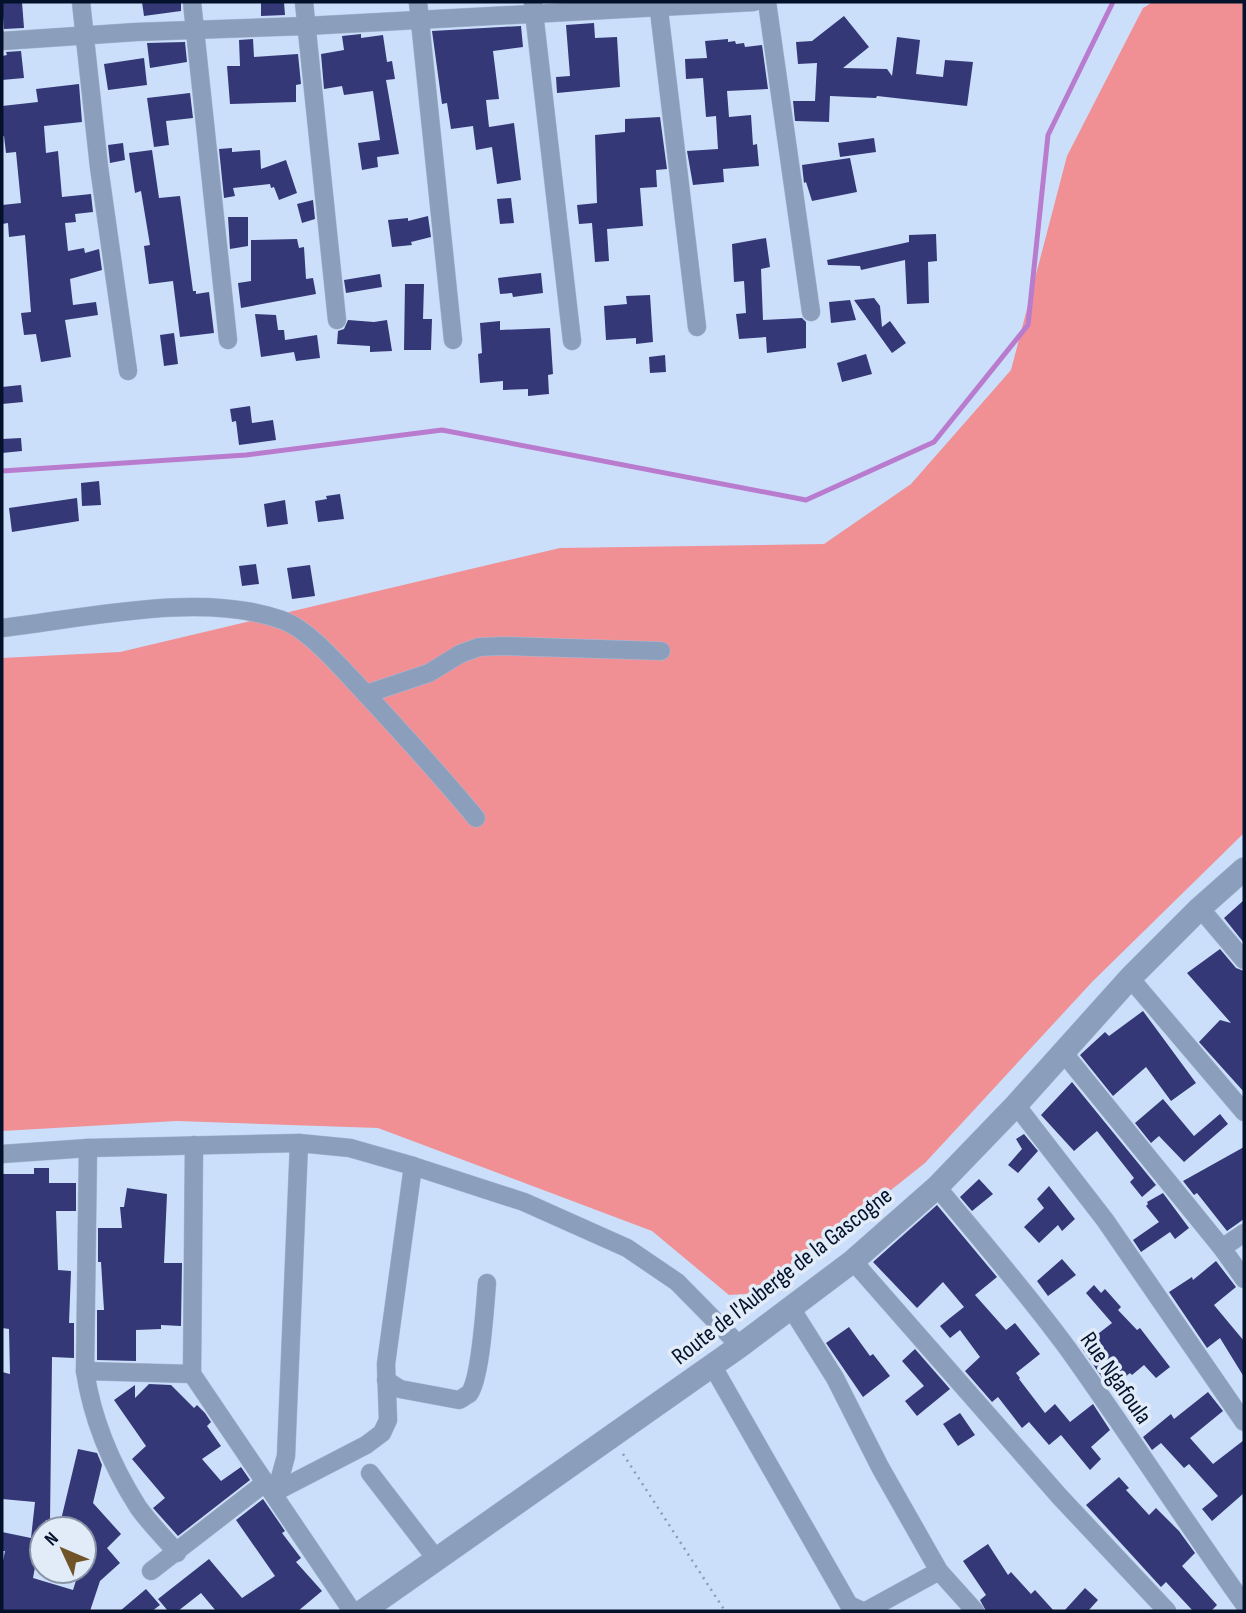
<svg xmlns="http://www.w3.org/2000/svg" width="1246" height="1613" font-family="'Sofia Sans Condensed',sans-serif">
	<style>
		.green { fill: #f09094 }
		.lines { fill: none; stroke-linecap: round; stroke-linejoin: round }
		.stream { stroke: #b97bce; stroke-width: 5 }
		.building { fill: #343877 }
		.minor-casing { stroke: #a8bad5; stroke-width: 19 }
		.tertiary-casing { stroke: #a8bad5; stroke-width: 24 }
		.path { stroke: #899bb5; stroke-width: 2.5; stroke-dasharray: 2 5; stroke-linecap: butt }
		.minor { stroke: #8b9fbc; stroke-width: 18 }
		.tertiary { stroke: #8b9fbc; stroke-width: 23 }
		.labels { text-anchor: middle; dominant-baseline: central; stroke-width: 7; stroke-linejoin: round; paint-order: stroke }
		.street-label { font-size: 24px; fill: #03122a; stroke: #e2ecf9 }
	</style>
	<rect width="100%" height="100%" fill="#ccdffa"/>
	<polygon class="green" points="1153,2 1244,2 1244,833 1092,982 925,1163 761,1293 729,1295 652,1231 378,1128 177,1121 2,1131 2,658 120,652 560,548 824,544 911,484 1011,370 1067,156 1143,8"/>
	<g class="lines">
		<polyline class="stream" points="2,471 246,455 442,430 806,500 934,442 1028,325 1048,135 1113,2"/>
	</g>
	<g class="building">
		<polygon points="2,2 22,2 24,28 4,29"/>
		<polygon points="142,2 181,2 181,11 144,16"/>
		<polygon points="261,2 284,2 285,15 261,16"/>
		<polygon points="844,16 869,47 843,68 887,69 892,76 897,37 920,40 916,74 943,77 945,60 973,62 967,106 877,96 876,98 830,96 829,122 795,121 793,101 815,101 817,63 798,64 796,42 812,41"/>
		<polygon points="594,23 595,38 617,37 620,87 557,93 556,77 570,76 566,25"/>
		<polygon points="521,26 523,47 493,51 499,99 486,100 489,127 514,123 521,180 497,184 492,147 476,150 473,126 451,129 447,103 442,104 432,31"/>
		<polygon points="361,34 361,38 383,35 387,62 392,61 395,79 386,80 399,154 377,157 378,167 362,170 358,143 380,140 373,91 344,95 342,86 324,89 321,54 344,50 342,36"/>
		<polygon points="253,39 254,57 298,54 301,84 296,85 296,102 230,104 227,66 240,66 239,40"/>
		<polygon points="728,39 728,42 735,41 736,44 744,43 745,47 762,45 768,89 727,91 729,117 751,115 753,145 757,144 759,166 723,169 724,182 693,185 687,151 718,149 716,116 706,117 703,78 686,79 685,59 707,58 705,41"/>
		<polygon points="185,42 187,62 150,68 147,43"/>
		<polygon points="21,51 24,78 2,80 2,56 7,55 6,52"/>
		<polygon points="144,58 147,85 108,90 104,64"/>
		<polygon points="79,84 82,122 44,126 46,153 58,151 62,197 91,194 93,212 75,214 76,222 65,223 68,251 84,248 85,253 99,249 102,270 70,279 73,305 96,302 98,315 65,320 71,357 41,362 36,334 24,335 21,313 31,312 25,235 9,237 8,223 2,224 2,205 21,203 16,152 6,153 4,136 2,136 2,106 38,102 36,89"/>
		<polygon points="190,93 193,118 166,121 169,145 154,147 147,98"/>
		<polygon points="660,117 667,169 656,170 657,187 640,188 643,226 607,229 609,261 595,262 592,223 579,224 577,205 597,203 595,135 625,132 625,119"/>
		<polygon points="874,138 876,152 840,157 838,143"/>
		<polygon points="123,143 125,160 110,163 108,145"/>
		<polygon points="232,148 232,152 260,150 261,169 286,160 297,193 279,200 274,187 271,188 270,184 233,188 235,196 224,198 219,149"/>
		<polygon points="152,150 159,198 180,196 193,291 196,291 196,294 209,292 214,333 180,337 173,281 149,284 144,246 150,245 141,191 135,193 129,153"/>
		<polygon points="850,158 857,192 812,201 806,182 804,183 802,165"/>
		<polygon points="511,198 514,223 500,224 497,199"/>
		<polygon points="313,200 315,219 302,223 297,204"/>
		<polygon points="428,216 431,237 411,242 412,245 392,247 388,220 408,218 408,221"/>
		<polygon points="228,217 248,217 248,246 230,249"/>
		<polygon points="936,234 937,261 928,262 929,303 907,304 905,260 861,270 860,266 828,265 827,260 909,242 909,235"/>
		<polygon points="766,238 770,267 761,269 763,320 802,318 806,322 806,348 767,353 766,337 739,339 736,314 746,313 744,281 734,282 732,244"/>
		<polygon points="297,239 299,248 304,247 306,279 313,278 316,294 241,308 238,283 251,281 251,240"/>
		<polygon points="541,273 543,293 513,297 512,293 500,294 498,278"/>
		<polygon points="380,274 382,287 346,293 344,280"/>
		<polygon points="405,284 424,284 423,319 432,319 431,350 404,350"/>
		<polygon points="650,295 653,342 636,344 636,338 606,340 604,306 627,304 626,296"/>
		<polygon points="874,298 880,306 882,327 890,321 906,343 892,353 854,300"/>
		<polygon points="850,300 856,320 831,323 829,302"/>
		<polygon points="255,314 276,315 278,330 284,330 285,340 317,335 320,358 296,361 294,352 261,357"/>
		<polygon points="348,320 374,322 387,320 392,351 370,352 370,346 337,344 338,331 344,329"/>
		<polygon points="500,321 500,330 550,328 553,374 548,375 549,394 528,396 528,389 503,390 503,381 480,383 478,354 482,353 480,323"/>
		<polygon points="174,333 178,364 164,366 160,335"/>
		<polygon points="866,354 872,374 842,382 837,363"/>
		<polygon points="665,355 666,372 650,373 649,357"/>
		<polygon points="21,385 23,402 2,404 2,387"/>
		<polygon points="250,406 252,423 273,420 276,440 239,445 236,421 232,422 230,409"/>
		<polygon points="21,438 22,451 2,453 2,439"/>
		<polygon points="99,481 101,505 82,506 81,483"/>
		<polygon points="340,494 344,519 318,522 315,501 327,499 326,496"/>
		<polygon points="77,498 79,521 12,532 9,508"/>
		<polygon points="285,500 288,524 267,527 264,504"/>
		<polygon points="256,564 259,584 242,586 239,566"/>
		<polygon points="310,565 315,596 292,599 287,568"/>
		<polygon points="1244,900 1244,943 1224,918"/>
		<polygon points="1220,949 1236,968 1244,971 1244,1092 1199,1042 1220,1020 1231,1023 1187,973"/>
		<polygon points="1143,1011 1196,1083 1171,1101 1146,1067 1113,1096 1080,1055 1105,1032 1109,1036"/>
		<polygon points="1072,1082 1156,1185 1142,1197 1130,1182 1134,1178 1097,1131 1074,1151 1041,1115"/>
		<polygon points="1163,1099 1194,1136 1220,1114 1228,1124 1184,1162 1159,1136 1151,1143 1135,1123"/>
		<polygon points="1024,1134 1038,1151 1018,1173 1008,1165 1022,1149 1016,1139"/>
		<polygon points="1244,1147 1244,1219 1227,1231 1197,1193 1194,1195 1183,1181"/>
		<polygon points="34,1168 49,1168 49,1183 76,1183 76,1211 56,1211 58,1270 71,1271 69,1323 74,1323 74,1358 52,1357 50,1521 46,1520 42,1529 33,1578 73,1590 79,1571 84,1571 84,1529 60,1524 78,1449 97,1453 102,1465 93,1503 121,1534 107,1548 120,1563 100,1581 90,1611 2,1611 2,1566 5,1551 2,1551 2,1532 31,1538 35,1502 2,1499 2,1372 10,1374 9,1329 2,1328 2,1174 34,1174"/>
		<polygon points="979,1179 993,1194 972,1211 960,1197"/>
		<polygon points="1049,1186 1075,1219 1062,1231 1058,1225 1039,1243 1024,1227 1044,1208 1037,1199"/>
		<polygon points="127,1188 167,1194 164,1263 182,1263 181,1326 161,1325 161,1329 136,1330 136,1361 97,1360 97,1310 104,1310 101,1262 98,1262 98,1228 122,1228 120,1207 124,1207"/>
		<polygon points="1163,1193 1189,1228 1175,1239 1170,1232 1141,1252 1133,1240 1159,1222 1146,1206 1148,1204 1147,1202"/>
		<polygon points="937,1205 997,1277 975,1295 1006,1330 1015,1323 1040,1354 1016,1373 1020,1378 1019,1379 1045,1413 1055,1404 1070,1422 1093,1404 1110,1430 1091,1447 1101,1459 1090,1470 1061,1435 1049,1445 1029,1422 1022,1428 998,1397 992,1402 965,1371 980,1357 960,1330 950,1338 940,1326 964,1307 943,1282 917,1308 873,1262"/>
		<polygon points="1062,1259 1076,1275 1048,1296 1037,1281"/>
		<polygon points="1216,1261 1236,1287 1214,1305 1244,1341 1244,1377 1220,1338 1207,1348 1169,1292 1192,1277 1193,1280"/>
		<polygon points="1094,1285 1101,1293 1105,1289 1121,1307 1118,1310 1137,1330 1140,1328 1170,1367 1156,1378 1144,1365 1132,1375 1130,1373 1110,1389 1081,1347 1112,1323 1086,1293"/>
		<polygon points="849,1327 870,1356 873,1354 890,1376 863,1397 826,1343"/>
		<polygon points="915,1349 950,1389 917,1416 905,1401 924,1386 902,1361"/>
		<polygon points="149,1384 171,1385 194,1408 197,1405 205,1413 211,1422 207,1426 221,1446 202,1459 221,1481 241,1467 250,1480 178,1536 153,1508 165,1498 132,1459 146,1446 114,1400 135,1385 135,1398"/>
		<polygon points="1208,1392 1223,1411 1190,1438 1213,1464 1244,1440 1244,1493 1212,1521 1202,1509 1218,1496 1189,1464 1184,1468 1161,1443 1152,1450 1143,1437 1171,1414 1174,1419"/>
		<polygon points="960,1413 975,1435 958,1446 943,1424"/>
		<polygon points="1119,1477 1129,1488 1126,1490 1149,1515 1156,1508 1179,1531 1195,1553 1182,1566 1217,1605 1211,1611 1193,1611 1166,1582 1161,1587 1086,1505"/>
		<polygon points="263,1499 285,1531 282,1533 301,1558 296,1562 322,1591 298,1611 216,1611 201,1593 178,1611 168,1611 158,1599 209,1559 242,1598 275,1576 236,1520"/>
		<polygon points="988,1544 1008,1575 1011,1572 1031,1594 1035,1590 1054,1611 986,1611 980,1600 986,1595 963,1561"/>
		<polygon points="1085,1588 1098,1600 1088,1611 1064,1611"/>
		<polygon points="146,1589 160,1605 152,1611 120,1611"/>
	</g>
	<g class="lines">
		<g class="minor-casing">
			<g id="minor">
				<polyline points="81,2 99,167 128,371"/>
				<polyline points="192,2 228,340"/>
				<polyline points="304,2 337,320"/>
				<polyline points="418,2 453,340"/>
				<polyline points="658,2 697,327"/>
				<polyline points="767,2 811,312"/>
				<polyline points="533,4 572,341"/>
				<polyline points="2,41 136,32 306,26 754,2"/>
				<path d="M2,628C86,618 202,591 282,620C306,628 334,660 351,678C394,724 436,770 476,818"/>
				<polyline points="366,694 429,673 460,654 479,647 504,646 661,651"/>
				<polyline points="1200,908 1244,960"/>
				<polyline points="1130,978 1244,1112"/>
				<polyline points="1062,1051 1222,1248 1244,1279"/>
				<polyline points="1016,1105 1105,1220 1244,1422"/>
				<polyline points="194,1145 192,1374 352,1611"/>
				<path d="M88,1148L85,1371C92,1418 112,1466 138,1507C149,1523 165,1538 177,1553"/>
				<polyline points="2,1154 88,1148 299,1143 350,1148 413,1166 524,1202 627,1248 677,1282 740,1346"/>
				<path d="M937,1187C981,1240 1027,1293 1068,1349C1128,1433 1184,1520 1244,1604"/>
				<polyline points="1222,1248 1244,1233"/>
				<polyline points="853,1261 1060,1497 1167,1611"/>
				<polyline points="791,1308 835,1378 880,1467 939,1571 975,1611"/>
				<polyline points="712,1365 849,1605 862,1611"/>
				<polyline points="85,1371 192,1374"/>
				<path d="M386,1380L400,1389L459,1400C460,1400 468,1394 469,1394C481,1379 485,1304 487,1283"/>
				<polyline points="370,1473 437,1560"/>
				<polyline points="277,1491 366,1445 382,1433 388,1420 386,1364 413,1166"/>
				<polyline points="275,1496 286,1456 299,1143"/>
				<polyline points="151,1571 266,1482"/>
				<polyline points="866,1611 939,1571"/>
			</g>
		</g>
		<g class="tertiary-casing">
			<polyline id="tertiary" points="363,1611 740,1346 853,1261 937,1187 1016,1105 1130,978 1200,908 1244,869"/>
		</g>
		<polyline class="path" points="623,1454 725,1611"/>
		<use href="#minor" class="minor"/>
		<use href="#tertiary" class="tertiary"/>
	</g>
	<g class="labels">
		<g class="street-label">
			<text transform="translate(782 1276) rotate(-38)">Route de l'Auberge de la Gascogne</text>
			<text transform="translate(1116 1378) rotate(55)">Rue Ngafoula</text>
		</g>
	</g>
	<rect width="1246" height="1613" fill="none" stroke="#03122a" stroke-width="7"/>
	<g transform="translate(63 1550) rotate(314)"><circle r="33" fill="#e2ecf9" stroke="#8995a6" stroke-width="2"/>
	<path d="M0-5L12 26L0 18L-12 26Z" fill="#705427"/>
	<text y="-10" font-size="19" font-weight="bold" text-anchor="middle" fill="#03122a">N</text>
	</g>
</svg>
